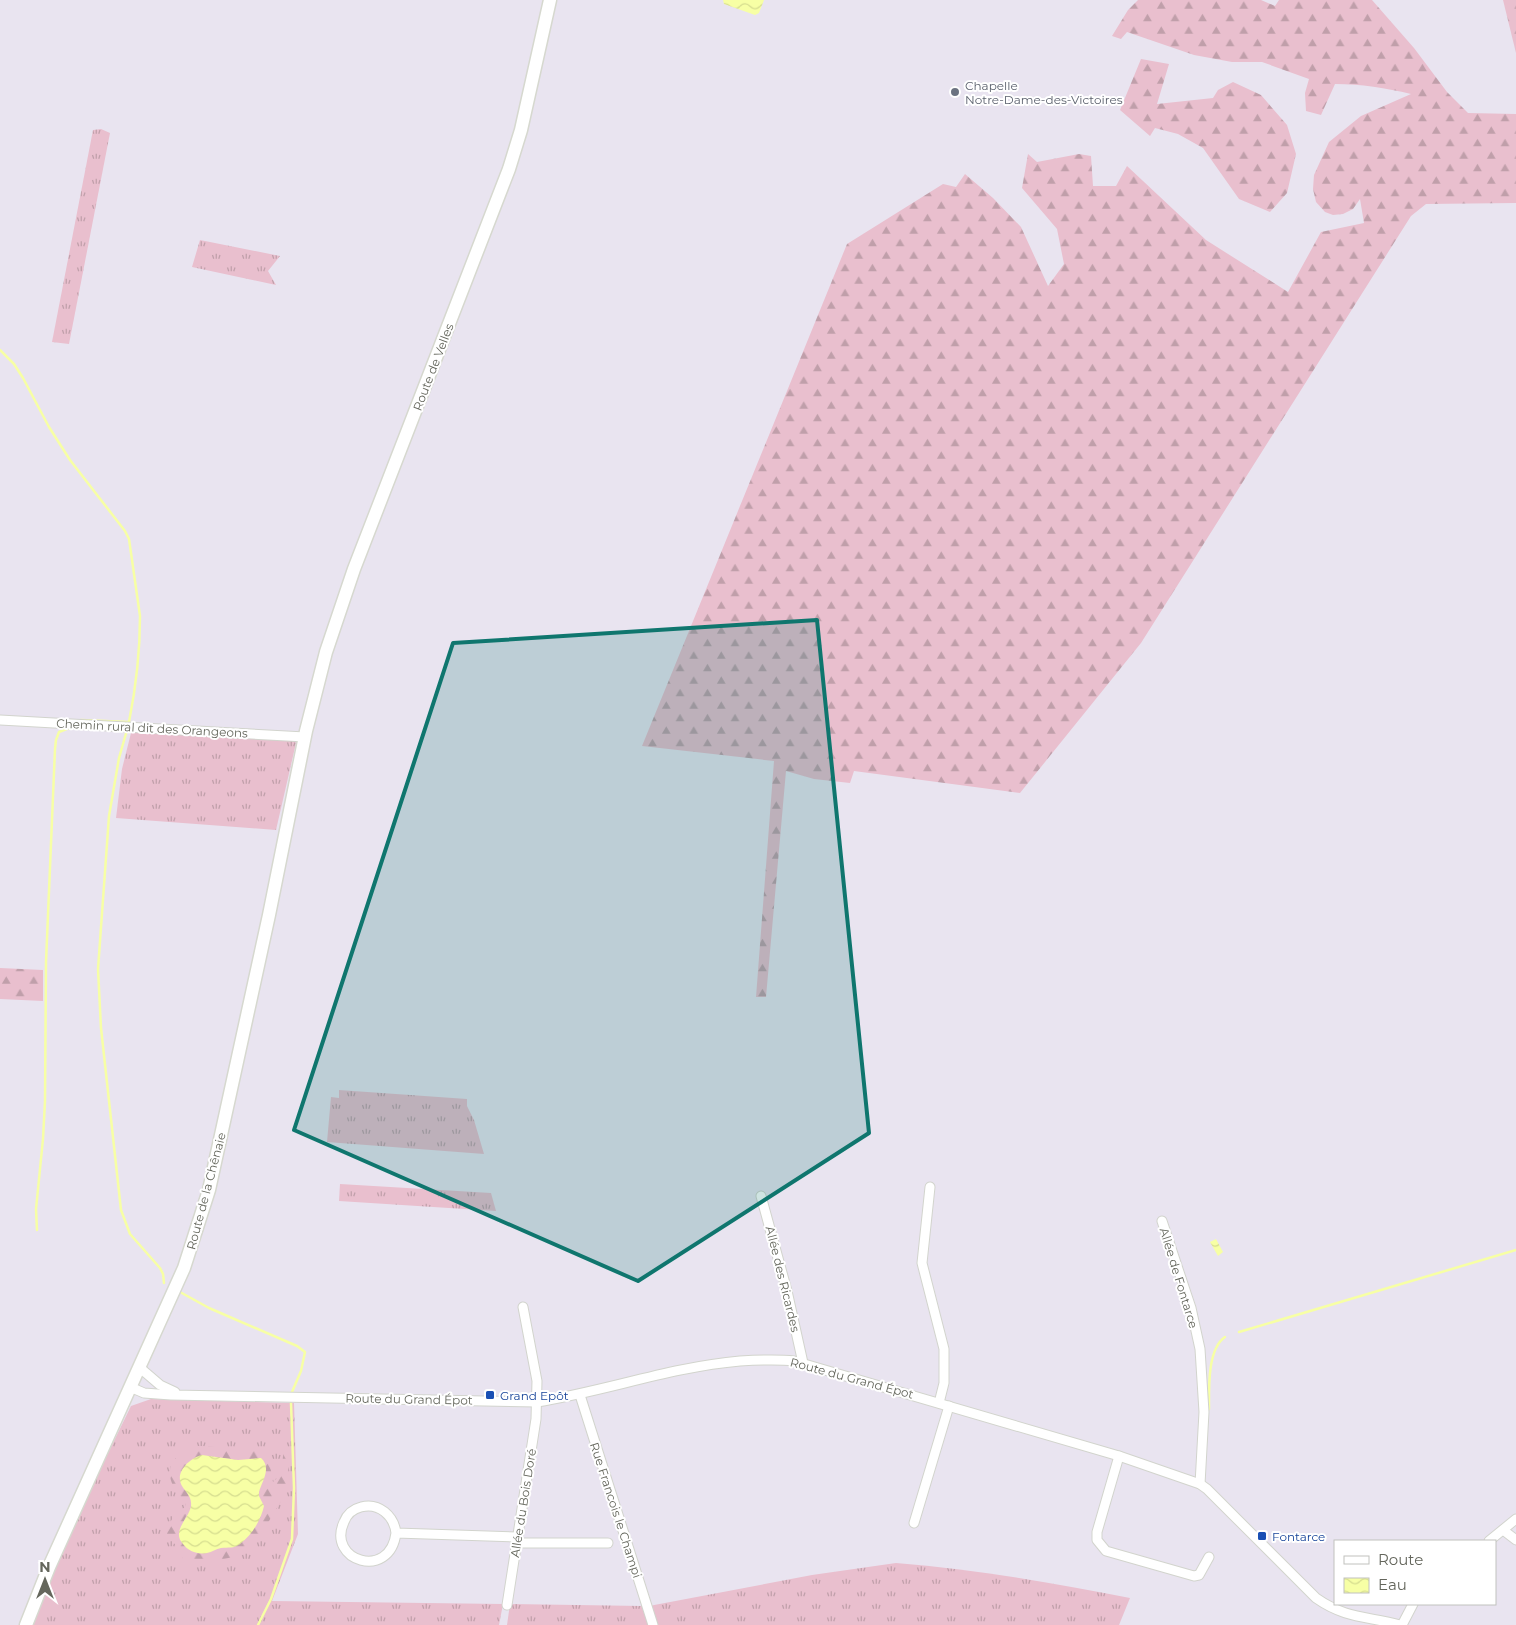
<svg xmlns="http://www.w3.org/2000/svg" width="1516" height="1625" font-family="Montserrat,sans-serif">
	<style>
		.grass { fill: url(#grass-tufts) }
		.forest { fill: url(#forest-firs); fill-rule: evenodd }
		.water { fill: url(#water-waves) }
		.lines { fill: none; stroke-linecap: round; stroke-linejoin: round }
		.stream { stroke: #f7ffa5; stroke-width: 2.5 }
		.minor-casing { stroke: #d2d4cd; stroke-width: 11 }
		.secondary-casing { stroke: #d6d8cf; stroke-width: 15 }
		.minor { stroke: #fff; stroke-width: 9 }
		.secondary { stroke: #fff; stroke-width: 12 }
		.marked { fill: #0f766e; fill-opacity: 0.2; stroke: #0f766e; stroke-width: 4; stroke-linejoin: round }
		.worship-dot { fill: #6b7280; stroke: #fff; stroke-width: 2 }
		.transit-dot { fill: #1a4fb4; stroke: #fff; stroke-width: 2 }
		.labels { text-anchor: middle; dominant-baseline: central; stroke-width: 4; stroke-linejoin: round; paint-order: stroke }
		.worship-label { font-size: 12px; fill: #5b616d; stroke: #fff; text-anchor: start }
		.street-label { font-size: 12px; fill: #64665c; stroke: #fff }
		.transit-label { font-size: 12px; fill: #164399; stroke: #fff; text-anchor: start }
	</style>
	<defs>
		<pattern id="grass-tufts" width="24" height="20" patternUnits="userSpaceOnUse" patternTransform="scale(1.25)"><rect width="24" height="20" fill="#e9bfce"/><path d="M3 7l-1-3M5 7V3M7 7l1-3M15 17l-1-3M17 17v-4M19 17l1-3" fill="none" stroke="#c09faa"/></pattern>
		<pattern id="forest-firs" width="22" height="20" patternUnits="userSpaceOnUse" patternTransform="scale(1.25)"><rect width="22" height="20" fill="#e9bfce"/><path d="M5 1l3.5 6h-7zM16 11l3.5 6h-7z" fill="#c09faa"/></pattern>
		<pattern id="water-waves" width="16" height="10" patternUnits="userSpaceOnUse" patternTransform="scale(1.25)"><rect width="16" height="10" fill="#f7ffa5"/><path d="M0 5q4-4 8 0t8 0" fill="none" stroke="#d6dd90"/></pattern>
	</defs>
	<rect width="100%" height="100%" fill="#e9e4f0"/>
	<g class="grass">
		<polygon points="101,129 110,133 69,344 52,342 93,130"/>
		<polygon points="200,240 280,256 268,271 276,285 192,267"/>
		<polygon points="132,729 294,740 296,743 276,830 116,818 122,769"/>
		<polygon points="339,1090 467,1099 467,1106 474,1120 484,1154 327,1142 331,1097 339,1098"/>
		<polygon points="340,1184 491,1193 496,1211 339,1201"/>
		<path d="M151,1399L294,1403L298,1534L272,1601L503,1604L499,1625H32C59,1550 96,1478 131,1406Z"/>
		<path d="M896,1563C975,1569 1052,1583 1130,1598L1119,1625H655L649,1606L812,1575Z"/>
		<polygon points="510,1604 643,1606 649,1625 507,1625"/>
	</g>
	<g class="forest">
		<path d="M1138,0H1261L1275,6L1279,0H1372L1414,48L1447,92L1468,113L1516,114V203L1426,204L1411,216L1141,643L1020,793L854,771L850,783L814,779L786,771L766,997H756L774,761L642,746L847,244L943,184L956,187L965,174L993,198L1021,227L1048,286L1064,264L1057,229L1022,188L1028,154L1037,162L1079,154L1091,156L1093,186H1116L1127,166L1206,240L1288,292L1321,232L1364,223L1360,199L1353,209L1343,214L1333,215L1325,212L1316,202L1313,189L1314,175L1329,142L1361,116L1411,94C1386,88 1361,84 1335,84L1321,115L1306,111L1305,93L1309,79L1262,62H1232L1194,55L1127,32L1121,39L1112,36L1128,10Z"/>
		<polygon points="1503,0 1516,0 1516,53"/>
		<polygon points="1141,59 1169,64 1157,104 1213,98 1218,90 1233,82 1261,95 1287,125 1296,154 1287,193 1270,212 1239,199 1203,148 1178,134 1155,128 1150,136 1120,110"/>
		<polygon points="0,968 43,970 43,1001 0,999"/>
		<path d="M199,1446L266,1450L269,1460L273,1482C287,1471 280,1461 285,1446L287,1451L289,1482L287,1491L269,1521L247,1550L233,1557L210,1562L183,1559L177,1547L166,1533C169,1521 175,1514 185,1507L186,1502C161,1480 165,1453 199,1446ZM202,1455L238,1460L261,1458L264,1477L261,1483L259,1496L263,1501L262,1513L259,1521L240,1544L227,1548H220L206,1554L196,1553L188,1549L179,1531L191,1506L188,1492Z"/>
	</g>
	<g class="water">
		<polygon points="723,0 764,0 759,13 755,15 724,4"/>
		<polygon points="1216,1239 1223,1252 1218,1256 1210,1242"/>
		<path d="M202,1455L238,1460L261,1458C272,1468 262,1481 259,1492V1496L264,1506C261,1520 252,1535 240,1544C234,1549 228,1547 221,1548C216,1549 212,1552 207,1553C198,1555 188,1551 183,1544C171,1531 189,1519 191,1506C192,1496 186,1493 182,1486C174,1472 190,1458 202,1455Z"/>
	</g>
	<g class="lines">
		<g class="stream">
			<path d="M0,350L14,364L23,378L49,427L70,460L125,531L129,539L140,616C140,652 136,687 129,722L81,720"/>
			<polyline points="127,730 119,758 109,816 98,969 101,1028 121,1210 130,1234 160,1268 163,1274 164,1283"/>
			<polyline points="37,1230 36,1209 43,1139 45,1101 46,962 55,749 56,740 59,732 69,728"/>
			<polyline points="180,1292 209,1308 297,1346 305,1352 301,1371 292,1392"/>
			<polyline points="1239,1332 1516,1250"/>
			<path d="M1209,1409C1209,1390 1207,1349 1225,1337"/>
			<polyline points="258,1625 271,1599 292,1539 294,1488 291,1403"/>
		</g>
		<g class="minor-casing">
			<g id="minor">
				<polyline points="0,720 305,737"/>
				<polyline points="930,1187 922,1263 944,1349 944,1383 939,1403"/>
				<polyline points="761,1196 787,1291 803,1363"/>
				<polyline points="1162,1221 1191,1308 1200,1349 1204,1412 1200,1484"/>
				<polyline points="139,1367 160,1385 175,1392"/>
				<path d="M130,1387L144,1393L171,1395L537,1402C606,1391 671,1367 740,1361C758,1360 776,1359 794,1361L1119,1456L1200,1484L1207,1489L1316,1598C1346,1619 1367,1616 1400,1625"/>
				<polyline points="580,1395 653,1625"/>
				<polyline points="1119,1456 1097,1532 1097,1540 1106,1551 1194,1576 1199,1575 1209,1557"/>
				<polyline points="914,1523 949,1406"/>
				<polyline points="1503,1530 1516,1540"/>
				<path d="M396,1533C390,1581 326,1561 344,1522C347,1514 353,1509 361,1507C379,1502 394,1516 396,1533L517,1537"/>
				<polyline points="1489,1541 1516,1519"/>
				<polyline points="516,1543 608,1543"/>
				<polyline points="507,1605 536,1419 537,1381 523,1307"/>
				<polyline points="1402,1625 1413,1604"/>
			</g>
		</g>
		<g class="secondary-casing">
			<polyline id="secondary" points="26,1625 49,1567 184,1268 209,1190 269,915 306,731 326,652 354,569 509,169 521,130 550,0"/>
		</g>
		<use href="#minor" class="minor"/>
		<use href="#secondary" class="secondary"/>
	</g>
	<path class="marked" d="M817,620L869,1133L638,1281L294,1130L453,643Z"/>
	<circle class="worship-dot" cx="955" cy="92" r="5"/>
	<g class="transit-dot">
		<rect x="485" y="1390" width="10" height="10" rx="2.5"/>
		<rect x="1257" y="1531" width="10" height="10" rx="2.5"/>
	</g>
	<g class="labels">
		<g class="worship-label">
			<text x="965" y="85">Chapelle<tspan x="965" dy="14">Notre-Dame-des-Victoires</tspan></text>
		</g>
		<g class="street-label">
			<text transform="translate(433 367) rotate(-69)">Route de Velles</text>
			<text transform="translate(152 728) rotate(3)">Chemin rural dit des Orangeons</text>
			<text transform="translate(206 1191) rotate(-75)">Route de la Chênaie</text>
			<text transform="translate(1179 1278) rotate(73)">Allée de Fontarce</text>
			<text transform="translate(783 1279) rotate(76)">Allée des Ricardes</text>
			<text transform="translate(852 1378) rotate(15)">Route du Grand Épot</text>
			<text transform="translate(409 1399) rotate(1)">Route du Grand Épot</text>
			<text transform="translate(523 1503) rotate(-81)">Allée du Bois Doré</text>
			<text transform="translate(616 1510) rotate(72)">Rue Francois le Champi</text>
		</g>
		<g class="transit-label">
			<text x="500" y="1395">Grand Epôt</text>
			<text x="1272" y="1536">Fontarce</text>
		</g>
	</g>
	<rect x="1334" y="1540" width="162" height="65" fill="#ffffff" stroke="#c1c2be"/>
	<rect x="1344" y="1556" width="25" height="8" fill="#ffffff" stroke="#c1c2be"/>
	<text x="1378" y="1565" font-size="15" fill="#64665c">Route</text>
	<rect x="1344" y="1578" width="25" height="15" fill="url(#water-waves)" stroke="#c1c2be"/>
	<text x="1378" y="1590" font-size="15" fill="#64665c">Eau</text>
	<g transform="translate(45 1580)" stroke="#ffffff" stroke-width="4" paint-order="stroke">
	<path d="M0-4L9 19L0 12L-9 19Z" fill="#64665c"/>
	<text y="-8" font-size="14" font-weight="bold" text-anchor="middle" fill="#64665c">N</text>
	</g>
</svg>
